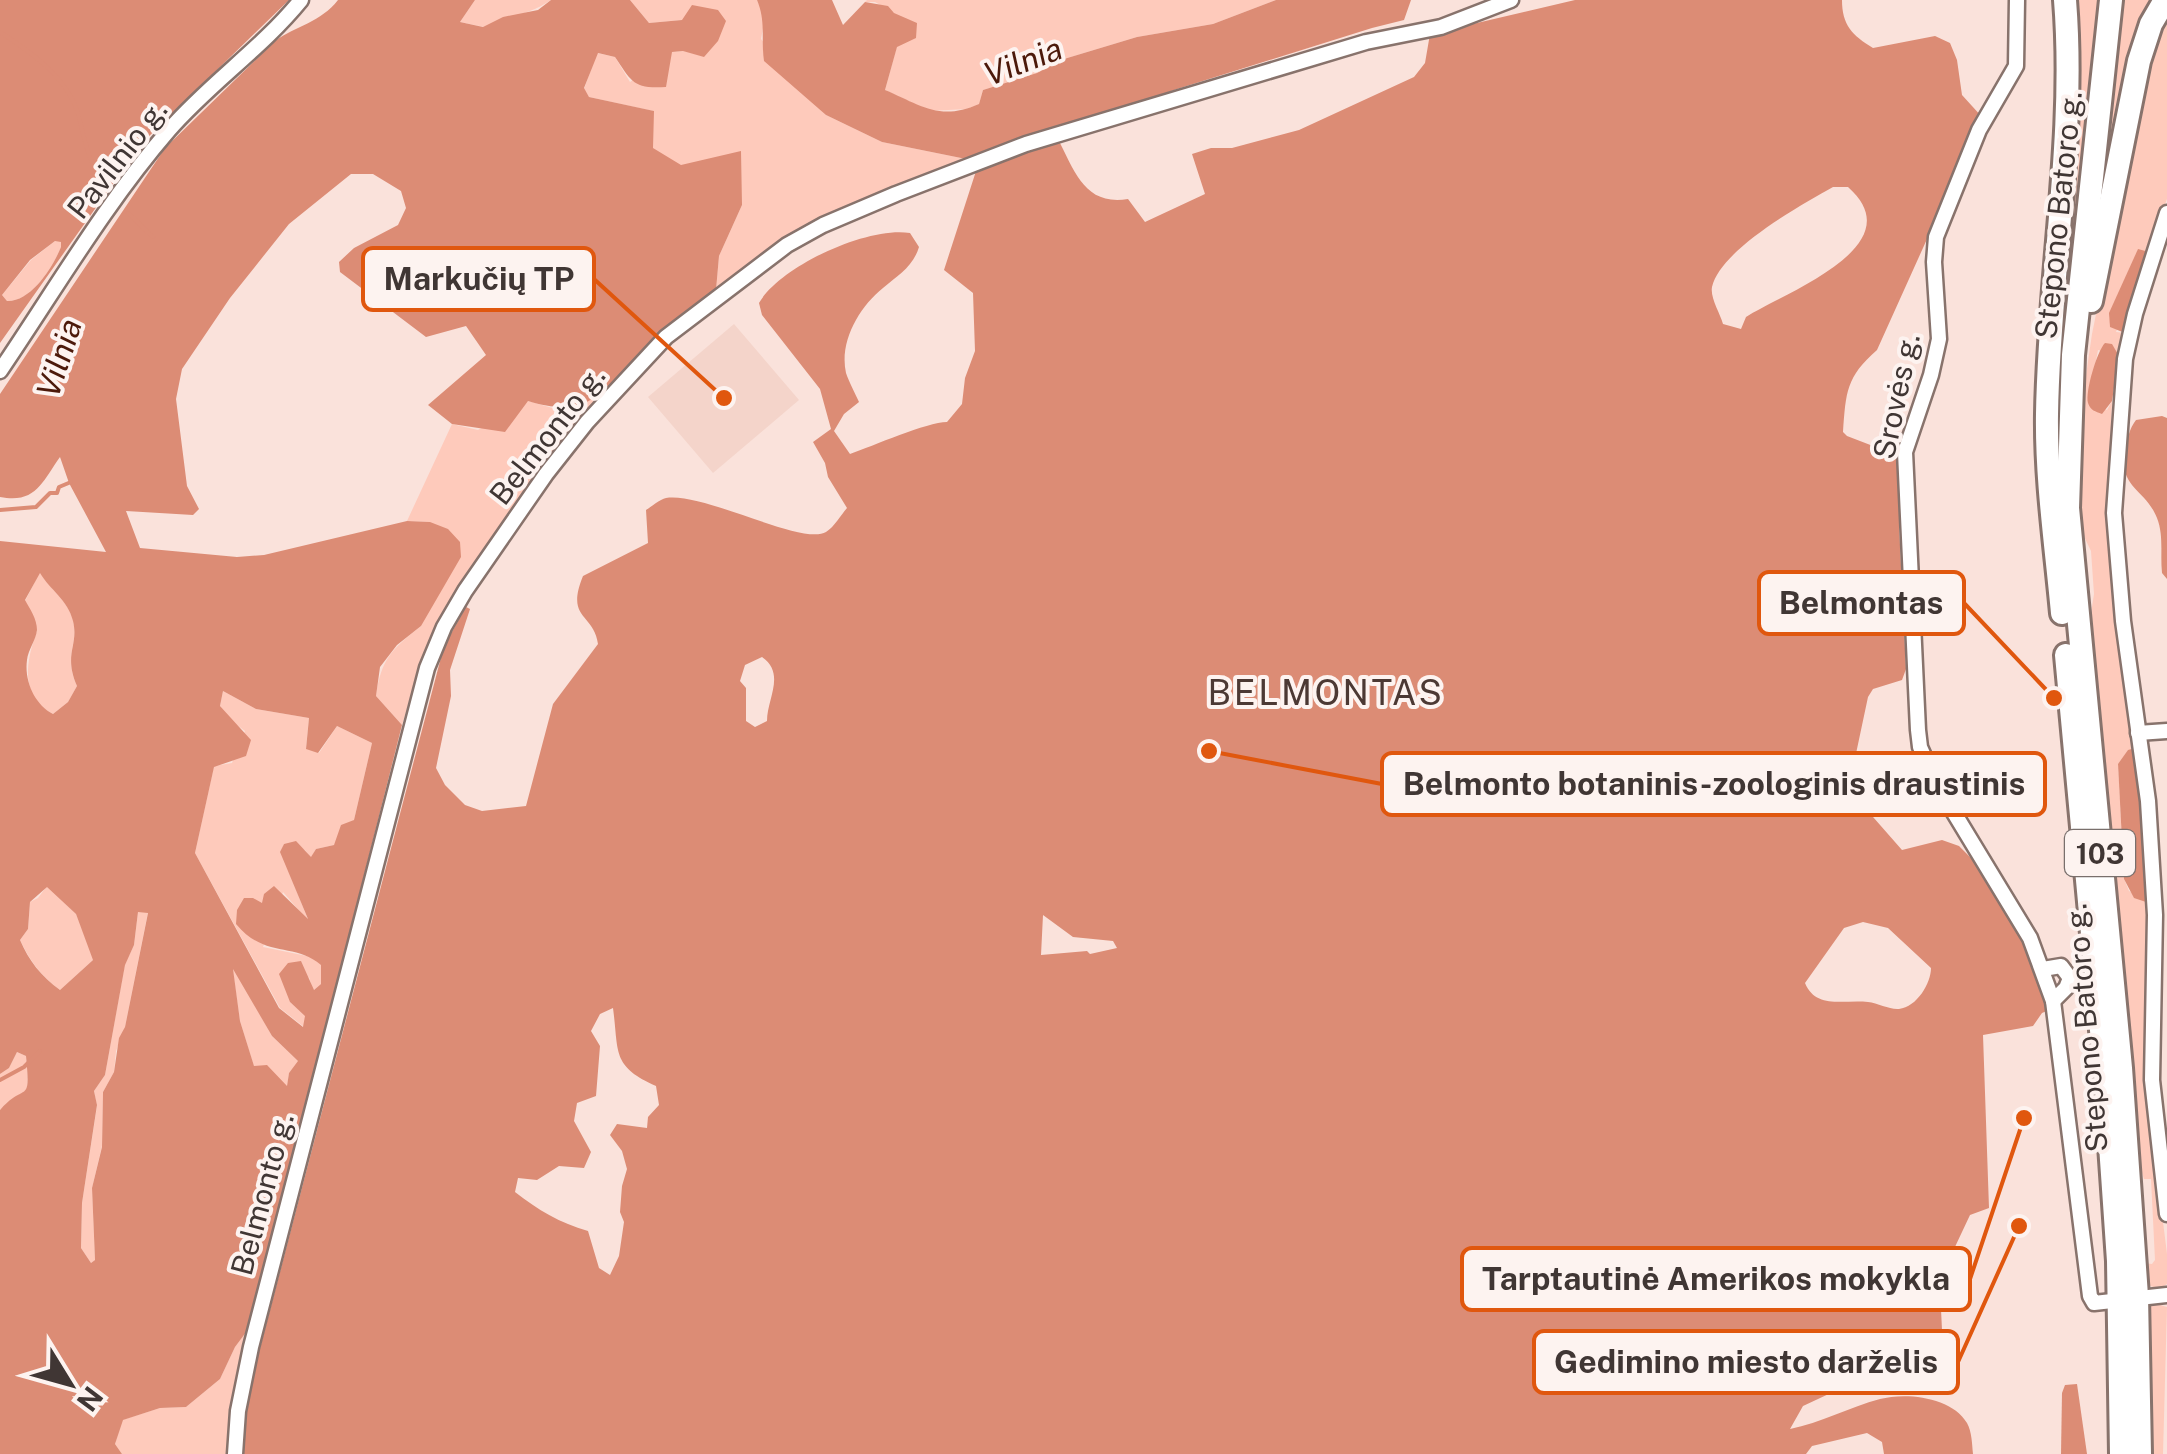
<svg xmlns="http://www.w3.org/2000/svg" width="2167" height="1454" font-family="'Public Sans',sans-serif">
	<style>
		.built { fill: #f4d4ca }
		.green { fill: #fecabb }
		.forest { fill: #dc8c75; fill-rule: evenodd }
		.lines { fill: none; stroke-linecap: round; stroke-linejoin: round }
		.stream { stroke: #dc8c75; stroke-width: 4 }
		.minor-casing { stroke: #88736c; stroke-width: 19 }
		.primary-casing { stroke: #88736c; stroke-width: 28 }
		.minor { stroke: #fff; stroke-width: 14 }
		.primary { stroke: #fff; stroke-width: 22 }
		.labels { text-anchor: middle; dominant-baseline: central; stroke-width: 8; stroke-linejoin: round; paint-order: stroke }
		.shield { fill: #fdf3f0; stroke: #796f6c; stroke-width: 2.5 }
		.shield-label { font-size: 28px; font-weight: bold; fill: #403634 }
		.street-label { font-size: 30px; fill: #403634; stroke: #fdf3f0 }
		.water-label { font-size: 32px; font-style: italic; fill: #4c190a; stroke: #fdf3f0 }
		.quarter-label { font-size: 35px; letter-spacing: 2.5px; fill: #4c3934; stroke: #fdf3f0 }
		.leader { fill: none; stroke: #e0570e; stroke-width: 4 }
		.callout-dot { fill: #e0570e; stroke: #fdf3f0; stroke-width: 4 }
		.callout { fill: #fdf3f0; stroke: #e0570e; stroke-width: 4 }
		.callout-label { font-size: 32px; text-anchor: middle; font-weight: bold; fill: #403634 }
	</style>
	<rect width="100%" height="100%" fill="#fae2db"/>
	<polygon class="built" points="734,324 799,400 713,473 648,397"/>
	<g class="green">
		<path d="M475,0H551C530,15 506,16 484,27L460,22Z"/>
		<polygon points="630,0 757,0 765,17 761,39 826,115 882,142 971,160 797,232 716,290 719,256 742,205 652,148 653,111 589,97 584,89 597,53 615,57 630,82 672,52 683,51 682,20 649,23"/>
		<polygon points="867,0 1276,0 1213,24 1137,37 1064,59 1037,73 983,90 979,104 967,109 929,111 885,90 897,46 894,13 875,2 865,2"/>
		<polygon points="2073,0 2104,0 2060,398 2055,398"/>
		<polygon points="2117,0 2157,0 2096,245"/>
		<polygon points="2167,9 2167,199 2116,332 2125,333 2119,356 2098,350 2088,403 2107,410 2112,401 2107,537 2135,748 2118,764 2124,879 2129,891 2149,903 2152,1133 2167,1254 2167,1284 2159,1289 2145,1284 2143,1263 2152,1264 2155,1260 2151,1179 2144,1179 2135,1151 2087,639 2094,594 2091,551 2077,522 2081,410 2092,334 2149,54"/>
		<path d="M55,241H61V247C53,267 31,302 7,301L2,295L31,260Z"/>
		<path d="M599,397L447,606L420,665L402,725L376,696C381,659 392,649 421,626L430,522L407,521L452,424L478,430L528,401L556,409Z"/>
		<path d="M40,572C49,589 68,600 73,620C79,646 63,654 77,686L68,702L53,714C19,696 26,661 37,631L25,601Z"/>
		<polygon points="223,691 256,709 309,718 306,748 319,753 337,726 372,743 354,820 334,845 316,849 311,858 305,850 284,844 281,852 309,922 283,892 263,947 312,957 322,965 321,984 313,991 309,977 290,1002 306,1016 304,1027 280,1008 195,853 214,766 232,763 245,731 230,720 220,706"/>
		<path d="M47,886L76,914L94,959L60,990C41,976 30,961 20,940L28,929L30,902L38,898Z"/>
		<polygon points="138,912 148,912 125,1027 116,1051 114,1072 103,1092 102,1146 92,1188 95,1260 91,1263 81,1248 82,1203 97,1106 94,1091 105,1075 125,964 134,945"/>
		<polygon points="232,965 272,1036 299,1062 289,1073 287,1087 254,1067 240,1021"/>
		<path d="M17,1052L26,1056C31,1107 26,1082 0,1110V1074L9,1068Z"/>
		<polygon points="2153,1303 2167,1307 2163,1454 2147,1454 2148,1307"/>
		<polygon points="250,1327 229,1454 122,1454 115,1444 122,1420 160,1408 186,1407 220,1379 235,1347"/>
	</g>
	<g class="forest">
		<path d="M0,0H289L141,144L0,343ZM55,241L61,242V247C53,267 31,302 7,301L2,295L30,260Z"/>
		<path d="M338,0H475L460,22L483,27L503,17L538,10L551,0H630L649,23L682,20L692,5L718,10L726,21L718,41L704,57L683,51L672,52L666,87C633,89 632,82 615,57L598,53L584,88L589,97L654,111L653,148L681,165L741,151L742,205L719,256L716,290C694,308 671,325 650,344C606,384 596,422 528,401L505,432L452,424L428,405L486,355L466,326L426,337L340,272L339,262L354,248L398,225L406,208L401,191L373,174H351L289,224L230,298L182,369L176,399L187,486L199,509L193,515L126,511L140,548L237,557L264,555L407,521L430,522L448,529L460,542L461,557L421,626L397,645L380,667L376,696L402,725L250,1327L235,1347L220,1379L186,1407L160,1408L123,1420L115,1444L122,1454H0V1110C25,1081 31,1107 26,1056L17,1052L9,1068L0,1074V541L106,552L69,483L60,457C42,482 36,504 0,497V394L165,148L275,41C296,26 321,22 338,0ZM40,573C50,590 68,600 73,621C79,646 63,654 77,686L68,702L53,714C35,705 24,681 27,660C28,650 36,640 37,630C37,619 30,609 25,600ZM223,691L256,709L309,718L306,749L318,753L337,726L372,743L354,820L341,825L334,845L316,849L311,857L296,841L284,844L280,852L308,919L274,886L264,894L262,903L253,898H244L237,910L236,924C265,959 294,942 321,965V984L314,990L301,961L288,963L279,974L290,1002L305,1016L303,1027L279,1008L195,853L214,767L246,756L251,740L220,706ZM47,887L76,914L93,960L60,990C41,976 29,961 20,940L28,929L30,902ZM138,912L148,913L125,1027L119,1038L114,1072L103,1092L102,1147L92,1188L95,1260L91,1263L81,1248L82,1203L97,1105L94,1091L105,1075L125,965L134,945ZM233,969L272,1036L298,1061L289,1073L287,1086L267,1065L254,1066L240,1021Z"/>
		<path d="M757,0H832L843,25L865,2L888,6L894,13L917,23L916,38L897,47L885,90C919,104 939,122 979,104L983,90L1037,73L1064,59L1137,37L1213,24L1276,0H1411L1404,20L1372,28L1177,89L971,160L882,142L826,115L764,61C761,38 766,21 757,0Z"/>
		<path d="M1575,0H1842C1842,25 1852,35 1873,48L1935,36L1950,43L1957,60L1962,95L1982,117L1877,350C1846,377 1846,392 1843,432L1847,436L1899,456V524L1906,669L1902,680L1873,689L1868,697L1850,782L1859,801L1902,850L1942,840L1959,846L1974,861L2037,964L2049,1010L2042,1013L2033,1026L1983,1035L1989,1208L1970,1215L1946,1266L1939,1267L1942,1330L1923,1350L1803,1406L1790,1429C1820,1423 1850,1407 1880,1399C1906,1392 1952,1397 1967,1423C1972,1432 1972,1444 1973,1454H1884L1882,1442L1867,1433L1812,1446L1806,1454H243L249,1390L444,646L466,607L470,609L450,670L451,696L436,768L445,785L465,805L482,811L526,806L553,704L598,644C594,613 565,620 583,576L648,543L646,510C651,507 660,499 666,498C704,492 802,546 826,532C834,527 841,515 847,508L828,477L825,463L813,442L831,429L820,389L762,315L759,303C780,266 868,226 910,233L919,247C913,267 898,275 883,288C859,307 839,342 846,373C849,382 855,393 859,402L844,414L834,431L850,454C873,446 927,422 947,422L962,404L965,378L975,351L973,293L944,270L977,168L1058,139C1075,172 1085,206 1128,199L1145,222L1205,194L1192,154L1211,148H1232L1299,130L1414,77L1425,63L1430,34ZM1833,187H1848C1915,246 1785,292 1746,317L1741,329L1723,324C1720,313 1710,298 1712,287C1721,249 1801,205 1833,187ZM762,657C786,674 767,698 767,721L755,727L746,721V688L740,681L745,665ZM1043,915L1073,937L1113,941L1117,948L1090,954L1087,951L1041,955ZM1863,922L1888,928L1931,968C1931,983 1917,1007 1899,1009C1890,1010 1878,1003 1868,1002C1845,999 1816,1010 1805,983L1844,928ZM613,1008C619,1052 611,1066 656,1086L659,1105L648,1117L647,1128L617,1124L610,1135L622,1151L627,1169L622,1186L620,1212L624,1222L619,1256L610,1275L599,1268L588,1231C560,1223 538,1210 515,1192L518,1178L537,1180L559,1166L584,1168L591,1152L574,1121L577,1103L596,1096L600,1046L591,1031L600,1014Z"/>
		<polygon points="2138,249 2149,252 2125,333 2110,327 2109,313"/>
		<path d="M2105,343L2112,344L2119,356L2112,401L2102,414C2095,411 2091,411 2088,403C2085,392 2097,351 2105,343Z"/>
		<path d="M2162,416L2167,418V579L2162,573C2160,554 2164,536 2157,518C2145,488 2118,488 2125,450C2128,438 2129,429 2136,420Z"/>
		<polygon points="2135,748 2145,824 2149,903 2134,898 2124,879 2118,764 2128,750"/>
		<polygon points="2077,1384 2087,1454 2061,1454 2062,1393 2065,1385"/>
	</g>
	<g class="lines">
		<g class="stream">
			<path d="M0,32C31,52 69,78 79,117C86,146 89,164 108,189"/>
			<polyline points="128,213 153,237"/>
			<polyline points="0,510 36,507 50,493 57,493 59,487 71,482"/>
			<polyline points="0,1080 24,1067 40,1051"/>
		</g>
		<g class="minor-casing">
			<g id="minor">
				<polyline points="2017,0 2016,66 1979,130 1936,237 1934,262 1939,339 1931,375 1905,452 1918,730 1920,747 1936,783 2030,938 2053,1001 2090,1296 2094,1303 2167,1295"/>
				<polyline points="2167,213 2135,314 2125,359 2114,513 2123,621 2148,801 2155,915 2152,1080 2167,1214"/>
				<path d="M0,371C55,290 105,204 169,130C210,83 262,48 301,0"/>
				<polyline points="2138,733 2167,731"/>
				<polyline points="2043,969 2061,966 2070,978 2066,988 2053,1001"/>
				<polyline points="235,1454 238,1411 251,1347 427,668 444,627 465,591 546,474 587,422 666,337 787,245 823,225 896,194 1026,144 1366,42 1441,27 1511,0"/>
			</g>
		</g>
		<g class="primary-casing">
			<g id="primary">
				<polyline points="2111,0 2073,355 2068,508 2121,1068 2137,1296 2140,1454"/>
				<polyline points="2091,301 2139,61 2151,24 2165,0"/>
				<path d="M2062,613C2056,547 2046,480 2047,414C2049,276 2076,138 2065,0"/>
				<polyline points="2066,655 2105,1073 2118,1261 2121,1454"/>
			</g>
		</g>
		<use href="#minor" class="minor"/>
		<use href="#primary" class="primary"/>
	</g>
	<g class="labels">
		<rect class="shield" x="2065" y="830" width="70" height="46" rx="8"/>
		<g class="shield-label">
			<text x="2100" y="853">103</text>
		</g>
		<g class="street-label">
			<text transform="translate(117 159) rotate(-52)">Pavilnio g.</text>
			<text transform="translate(2058 215) rotate(-84)">Stepono Batoro g.</text>
			<text transform="translate(1896 396) rotate(-78)">Srovės g.</text>
			<text transform="translate(547 435) rotate(-52)">Belmonto g.</text>
			<text transform="translate(2086 1028) rotate(-95)">Stepono Batoro g.</text>
			<text transform="translate(262 1194) rotate(-75)">Belmonto g.</text>
		</g>
		<g class="water-label">
			<text transform="translate(1023 61) rotate(-21)">Vilnia</text>
			<text transform="translate(59 358) rotate(-72)">Vilnia</text>
		</g>
		<g class="quarter-label">
			<text x="1326" y="692">BELMONTAS</text>
		</g>
	</g>
	<path class="leader" d="M724 398L594 279M2054 698L1964 603M1209 751L1382 784M2024 1118L1970 1279M2019 1226L1958 1362"/>
	<g class="callout-dot">
		<circle cx="724" cy="398" r="10"/>
		<circle cx="2054" cy="698" r="10"/>
		<circle cx="1209" cy="751" r="10"/>
		<circle cx="2024" cy="1118" r="10"/>
		<circle cx="2019" cy="1226" r="10"/>
	</g>
	<g class="callout">
		<rect x="363" y="248" width="231" height="62" rx="10"/>
		<rect x="1759" y="572" width="205" height="62" rx="10"/>
		<rect x="1382" y="753" width="663" height="62" rx="10"/>
		<rect x="1462" y="1248" width="508" height="62" rx="10"/>
		<rect x="1534" y="1331" width="424" height="62" rx="10"/>
	</g>
	<g class="callout-label">
		<text x="479" y="290">Markučių TP</text>
		<text x="1861" y="614">Belmontas</text>
		<text x="1714" y="795">Belmonto botaninis-zoologinis draustinis</text>
		<text x="1716" y="1290">Tarptautinė Amerikos mokykla</text>
		<text x="1746" y="1373">Gedimino miesto darželis</text>
	</g>
	<g transform="translate(70 1384) rotate(127)" stroke="#fdf3f0" stroke-width="8" paint-order="stroke">
	<path d="M0-8L18 38L0 25L-18 38Z" fill="#403634"/>
	<text y="-15" font-size="28" font-weight="bold" text-anchor="middle" fill="#403634">N</text>
	</g>
</svg>
